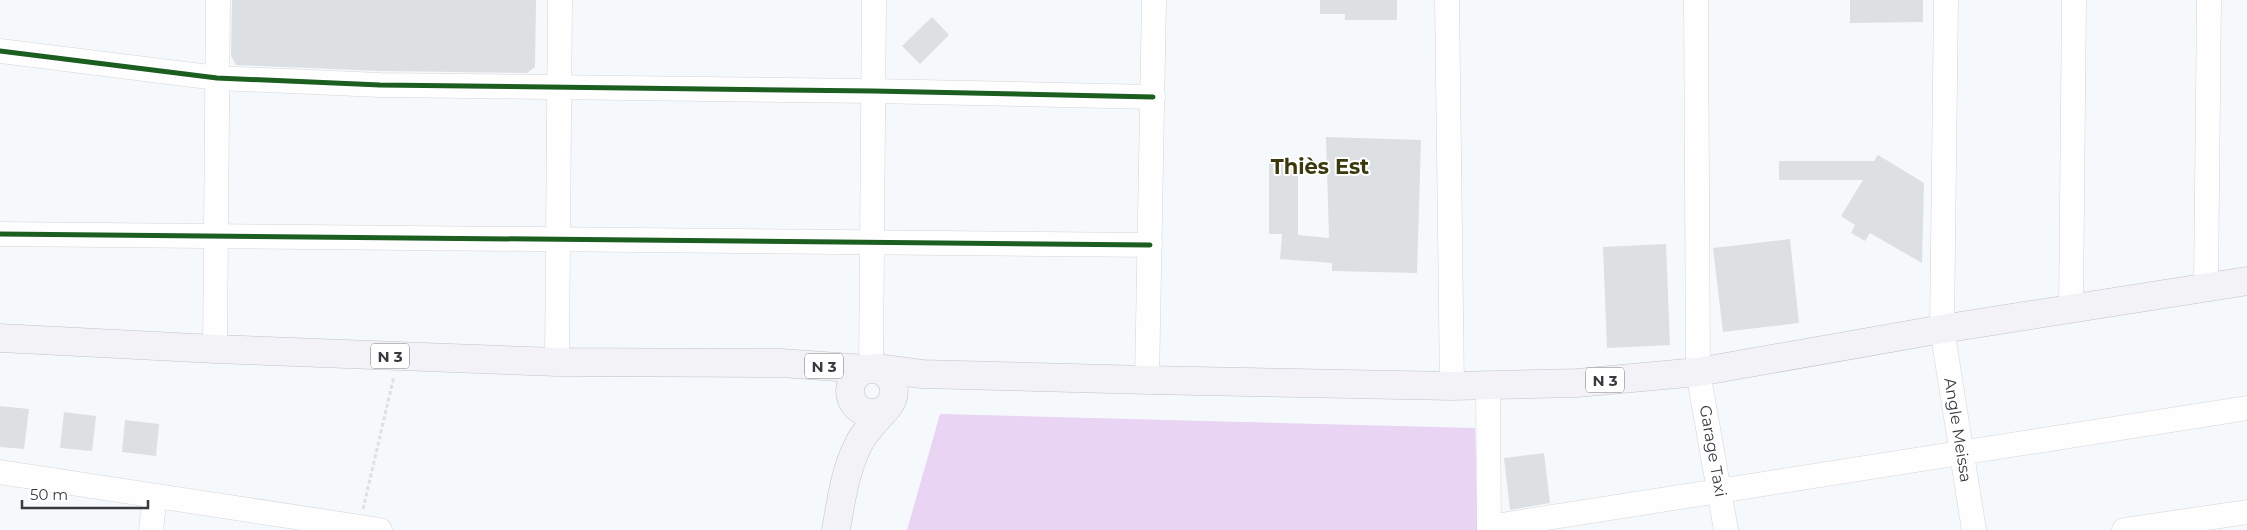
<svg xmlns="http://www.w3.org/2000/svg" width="2247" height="530" font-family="Montserrat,sans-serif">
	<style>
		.green { fill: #e9d4f3 }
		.building { fill: #dde0e2 }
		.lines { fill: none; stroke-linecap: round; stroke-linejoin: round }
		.minor-casing { stroke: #d3d5d8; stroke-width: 25 }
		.major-casing { stroke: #c1c1cc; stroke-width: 29 }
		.path { stroke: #e0e0e2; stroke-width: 3; stroke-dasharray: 4 2.5; stroke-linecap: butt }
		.minor { stroke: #fefeff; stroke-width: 24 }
		.major { stroke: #f2f2f7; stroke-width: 28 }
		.cycleway-casing { stroke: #fff; stroke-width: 8 }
		.cycleway { stroke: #1b5e20; stroke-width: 5 }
		.labels { text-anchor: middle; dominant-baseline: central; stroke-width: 4; stroke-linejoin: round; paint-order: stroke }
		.shield { fill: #fff; stroke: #747577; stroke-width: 1 }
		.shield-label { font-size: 15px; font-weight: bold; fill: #383a3d }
		.street-label { font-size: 16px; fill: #383a3d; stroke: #fff }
		.district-label { font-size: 21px; font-weight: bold; fill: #3c380e; stroke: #fff }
	</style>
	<rect width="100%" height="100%" fill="#f6f9fc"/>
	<polygon class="green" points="940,414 1475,428 1478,530 907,530"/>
	<g class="building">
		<polygon points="232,0 536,0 535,67 527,73 380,71 236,65 231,56"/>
		<polygon points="1320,0 1397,0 1397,20 1345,20 1345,14 1320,14"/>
		<polygon points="1850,0 1923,0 1923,22 1850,23"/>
		<polygon points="932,17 949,35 920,64 902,46"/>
		<polygon points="1326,137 1421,140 1417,273 1332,271 1332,263 1280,259 1282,234 1269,234 1269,163 1298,163 1298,235 1329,238"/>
		<polygon points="1878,155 1924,183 1922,263 1870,233 1865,241 1851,233 1855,225 1841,216 1863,180 1779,180 1779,161 1874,161"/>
		<polygon points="1790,239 1799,323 1723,332 1713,248"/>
		<polygon points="1666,244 1670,345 1607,348 1603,247"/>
		<polygon points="0,406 29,409 24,449 0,447"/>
		<polygon points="64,412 96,416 92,451 60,448"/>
		<polygon points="125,420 159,424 156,456 122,452"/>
		<polygon points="1544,453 1550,503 1510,510 1504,458"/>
	</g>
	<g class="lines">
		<g class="minor-casing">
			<g id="minor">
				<polyline points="1447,0 1452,386"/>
				<polyline points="1696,0 1698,372 1726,530"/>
				<polyline points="1946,0 1942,329 1974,530"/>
				<polyline points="0,51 217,78 380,85 873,91 1153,97"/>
				<polyline points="0,234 1150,245"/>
				<polyline points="2206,286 2209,0"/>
				<polyline points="2071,308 2074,0"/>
				<polyline points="215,349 218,0"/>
				<polyline points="557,362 560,0"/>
				<polyline points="871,368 874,0"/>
				<polyline points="1147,380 1154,0"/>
				<polyline points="1488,385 1489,530"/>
				<polyline points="0,472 380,530"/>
				<polyline points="1489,527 2247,408"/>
				<polyline points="151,530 155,496"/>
				<polyline points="2124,530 2247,512"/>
			</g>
		</g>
		<g class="major-casing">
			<g id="major">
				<polyline points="0,338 215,349 557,362 781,363 866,369"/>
				<polyline points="876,368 922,374 1147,380 1452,386 1577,383 1698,372 1942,329 2247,281"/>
				<circle cx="872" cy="391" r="22"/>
				<path d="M836,530C841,501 845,470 859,443C866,430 878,418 888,407"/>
			</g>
		</g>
		<polyline class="path" points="363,509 394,376"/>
		<use href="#minor" class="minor"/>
		<use href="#major" class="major"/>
		<g class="cycleway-casing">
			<g id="cycleway">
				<polyline points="0,51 217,78 380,85 873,91 1153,97"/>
				<polyline points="0,234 1150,245"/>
			</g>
		</g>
		<use href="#cycleway" class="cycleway"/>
	</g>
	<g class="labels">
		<g class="shield">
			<rect x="371" y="343.5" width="38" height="25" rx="4"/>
			<rect x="805" y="353.5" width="38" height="25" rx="4"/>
			<rect x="1586" y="367.5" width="38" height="25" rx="4"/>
		</g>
		<g class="shield-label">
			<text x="390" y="356">N 3</text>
			<text x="824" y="366">N 3</text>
			<text x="1605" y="380">N 3</text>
		</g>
		<g class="street-label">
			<text transform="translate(1958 430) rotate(81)">Angle Meissa</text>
			<text transform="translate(1713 451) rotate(80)">Garage Taxi</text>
		</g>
		<g class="district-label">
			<text x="1320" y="166">Thiès Est</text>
		</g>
	</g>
	<path d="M22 500v8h126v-8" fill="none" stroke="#383a3d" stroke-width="2.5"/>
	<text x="30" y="500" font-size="15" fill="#383a3d" stroke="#ffffff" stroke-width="4" paint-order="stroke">50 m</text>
</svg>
